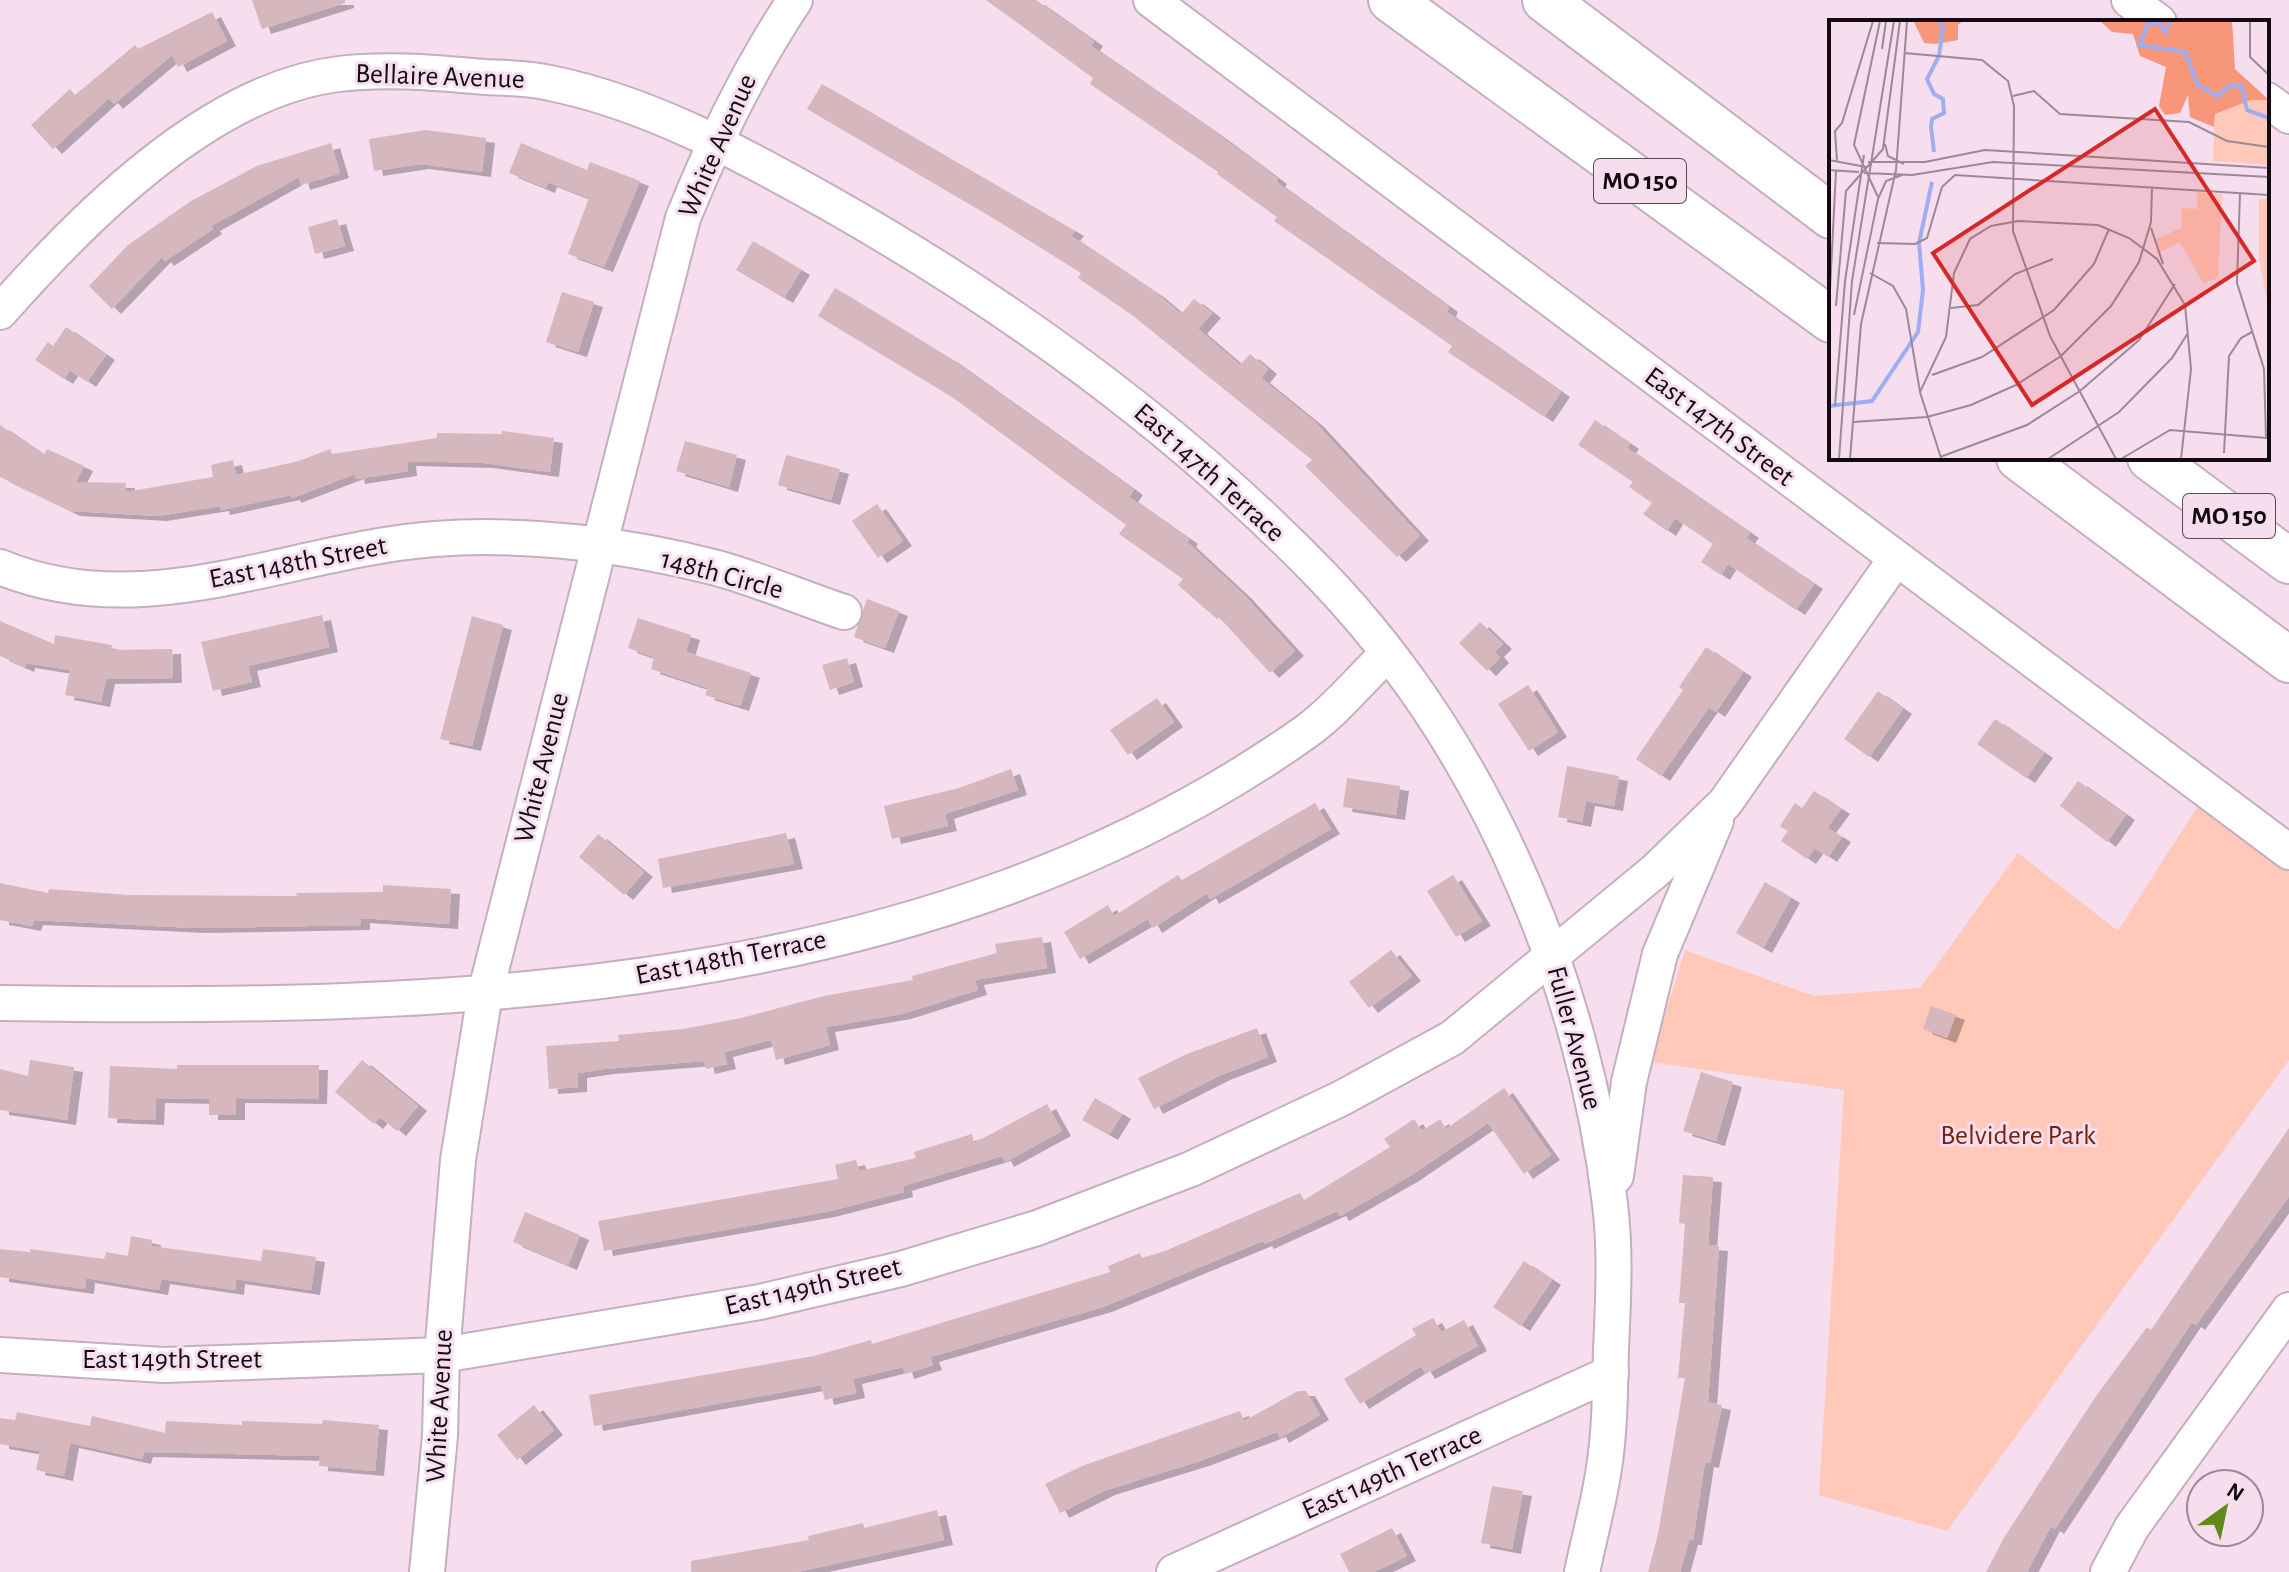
<svg xmlns="http://www.w3.org/2000/svg" width="2289" height="1572" font-family="'Alegreya Sans',sans-serif">
	<style>
		.green { fill: #ffc8b8 }
		.building { fill: #d5b7bd; filter: url(#shadow) }
		.lines { fill: none; stroke-linecap: round; stroke-linejoin: round }
		.minor-casing { stroke: #c5aebf; stroke-width: 38 }
		.major-casing { stroke: #c5aebf; stroke-width: 48 }
		.minor { stroke: #fff; stroke-width: 34 }
		.major { stroke: #fff; stroke-width: 44 }
		.labels { text-anchor: middle; dominant-baseline: central; stroke-width: 6; stroke-linejoin: round; paint-order: stroke }
		.shield { fill: #f6deef; stroke: #574a54; stroke-width: 2 }
		.shield-label { font-size: 26px; font-weight: bold; fill: #130b11 }
		.street-label { font-size: 28px; fill: #130b11; stroke: #f6deef }
		.park-label { font-size: 28px; fill: #772206; stroke: #f6deef }
		.inset-river { fill: none; stroke: #9daef2; stroke-width: 4 }
		.inset-road { fill: none; stroke: #9b8a96; stroke-width: 2 }
		.view { fill: #d62828; fill-opacity: 0.15; stroke: #d62828; stroke-width: 4 }
		.inset-edge { fill: none; stroke: #130b11; stroke-width: 4 }
	</style>
	<defs>
		<filter id="shadow"><feDropShadow dx="9" dy="5" stdDeviation="0" flood-color="#0004"/></filter>
	</defs>
	<rect width="100%" height="100%" fill="#f6deef"/>
	<polygon class="green" points="2199,804 2289,871 2289,1060 1947,1531 1819,1495 1844,1090 1650,1062 1685,950 1814,996 1920,988 2018,853 2118,931"/>
	<g class="building">
		<polygon points="252,0 345,0 345,3 262,29"/>
		<polygon points="986,0 1036,0 1094,41 1091,46 1215,132 1278,179 1276,182 1449,307 1447,312 1561,392 1544,417 1448,352 1452,346 1274,221 1277,217 1217,174 1218,172 1090,84 1093,78"/>
		<polygon points="212,12 227,41 178,67 172,55 114,104 109,98 53,149 31,125 70,89 75,95 135,45 138,49"/>
		<polygon points="822,84 1075,231 1071,236 1156,293 1181,314 1194,299 1212,313 1198,329 1240,365 1250,354 1268,369 1261,378 1315,422 1420,536 1397,557 1305,466 1312,460 1132,315 1078,278 1081,273 993,218 807,109"/>
		<polygon points="426,130 486,138 482,172 420,164 374,171 369,139"/>
		<polygon points="331,143 340,173 301,185 299,177 211,226 213,229 165,261 162,257 112,309 89,286 128,245 191,201 257,166"/>
		<polygon points="521,143 587,170 590,162 640,181 604,267 568,254 589,198 548,182 546,188 509,173"/>
		<polygon points="337,219 345,246 315,254 308,227"/>
		<polygon points="753,241 801,270 784,298 736,270"/>
		<polygon points="835,288 951,359 1134,490 1129,497 1189,539 1187,542 1243,594 1295,651 1270,673 1219,617 1217,619 1178,585 1183,579 1119,534 1126,525 952,397 818,316"/>
		<polygon points="562,292 594,302 578,352 546,342"/>
		<polygon points="66,327 106,355 87,382 70,370 64,379 35,360 48,342 53,346"/>
		<polygon points="1595,420 1630,444 1627,448 1750,533 1746,538 1814,584 1796,610 1728,564 1721,575 1701,562 1713,544 1675,518 1667,531 1643,514 1652,503 1629,487 1633,482 1578,445"/>
		<polygon points="0,425 44,455 47,449 84,466 76,482 126,483 125,492 213,477 211,465 233,460 236,475 299,461 330,449 332,454 437,438 437,433 502,434 502,431 554,438 550,472 484,463 407,461 408,471 356,479 355,474 292,498 291,495 221,510 220,506 158,516 71,511 0,477"/>
		<polygon points="685,441 737,455 729,487 676,471"/>
		<polygon points="786,455 840,469 831,500 778,485"/>
		<polygon points="877,504 903,541 878,558 852,521"/>
		<polygon points="867,599 899,611 885,648 854,637"/>
		<polygon points="322,615 329,647 248,666 252,682 213,691 201,642"/>
		<polygon points="472,616 503,625 472,746 440,739"/>
		<polygon points="638,618 691,635 686,652 751,673 740,706 705,695 708,688 651,669 654,657 628,648"/>
		<polygon points="0,621 54,644 55,635 112,645 111,650 172,649 173,678 106,679 101,702 65,695 70,670 26,663 25,667 0,656"/>
		<polygon points="1480,622 1503,644 1495,652 1500,658 1487,671 1459,643"/>
		<polygon points="1706,647 1743,672 1716,712 1709,707 1661,776 1636,759 1683,690 1679,687"/>
		<polygon points="847,658 854,682 830,690 822,665"/>
		<polygon points="1528,685 1558,732 1529,751 1498,704"/>
		<polygon points="1878,691 1903,709 1869,757 1844,739"/>
		<polygon points="1157,698 1174,722 1128,755 1110,730"/>
		<polygon points="1995,719 2044,753 2026,778 1977,744"/>
		<polygon points="1567,766 1619,776 1614,806 1586,801 1582,822 1558,817"/>
		<polygon points="1011,769 1018,790 945,814 948,826 892,839 884,806 959,788"/>
		<polygon points="1347,778 1400,786 1396,815 1343,807"/>
		<polygon points="2078,781 2126,815 2107,842 2060,806"/>
		<polygon points="1814,791 1841,809 1827,828 1842,837 1828,857 1815,848 1807,859 1781,841 1788,831 1780,826 1795,803 1802,808"/>
		<polygon points="1315,803 1331,829 1210,899 1207,893 1153,928 1148,919 1080,959 1064,932 1108,905 1114,916 1178,875 1182,880"/>
		<polygon points="786,833 794,864 663,888 658,859"/>
		<polygon points="598,834 644,872 624,895 579,857"/>
		<polygon points="1453,875 1482,921 1456,937 1427,891"/>
		<polygon points="1765,882 1791,898 1763,948 1736,933"/>
		<polygon points="0,883 48,893 49,889 128,895 297,896 296,893 383,892 383,885 451,889 449,924 361,918 361,925 196,928 34,920 32,926 0,920"/>
		<polygon points="1042,937 1047,968 975,980 978,990 902,1014 826,1027 830,1045 776,1060 771,1040 724,1052 727,1064 706,1069 704,1061 605,1069 578,1073 578,1087 549,1089 546,1046 619,1041 618,1035 683,1029 741,1018 824,996 913,980 912,976 997,953 995,944"/>
		<polygon points="1391,950 1412,976 1369,1008 1349,982"/>
		<polygon points="1931,1006 1956,1015 1947,1038 1923,1029"/>
		<polygon points="1257,1028 1268,1057 1221,1075 1154,1109 1138,1078 1187,1054"/>
		<polygon points="30,1060 74,1067 67,1120 0,1110 0,1069 28,1076"/>
		<polygon points="362,1060 418,1106 397,1131 380,1117 374,1124 335,1092"/>
		<polygon points="177,1065 319,1065 318,1099 236,1098 236,1115 209,1115 209,1099 156,1098 155,1120 108,1118 110,1066 177,1069"/>
		<polygon points="1701,1072 1733,1082 1716,1141 1683,1131"/>
		<polygon points="1504,1088 1551,1155 1524,1174 1488,1123 1410,1176 1340,1216 1337,1211 1265,1244 1263,1241 1103,1307 930,1357 933,1365 905,1374 903,1367 853,1379 856,1393 825,1400 821,1385 594,1426 589,1395 814,1356 871,1340 872,1344 1110,1272 1108,1266 1140,1253 1142,1258 1165,1251 1300,1193 1304,1200 1390,1147 1384,1139 1414,1119 1422,1131 1440,1119 1446,1129"/>
		<polygon points="1095,1098 1122,1114 1109,1135 1082,1120"/>
		<polygon points="1047,1104 1062,1131 1005,1162 1002,1156 903,1186 904,1192 826,1212 604,1251 598,1221 838,1179 835,1165 856,1160 859,1171 916,1158 914,1152 972,1134 974,1143"/>
		<polygon points="2289,1128 2289,1196 2196,1325 2192,1322 2055,1529 2051,1526 2027,1572 1986,1572 2005,1536 2096,1396 2147,1327 2151,1330"/>
		<polygon points="1683,1175 1713,1177 1708,1245 1719,1246 1708,1402 1722,1405 1710,1463 1705,1462 1693,1540 1689,1540 1680,1572 1648,1572 1658,1534 1685,1378 1678,1378 1685,1303 1679,1303 1685,1224 1679,1223"/>
		<polygon points="525,1212 580,1235 568,1265 513,1242"/>
		<polygon points="131,1236 152,1240 151,1246 261,1261 263,1249 316,1257 311,1290 236,1279 235,1290 161,1279 159,1290 86,1278 85,1289 0,1277 0,1249 30,1252 30,1249 104,1259 106,1252 128,1256"/>
		<polygon points="1524,1261 1552,1280 1521,1326 1493,1307"/>
		<polygon points="1433,1318 1441,1332 1464,1320 1478,1346 1426,1374 1421,1366 1360,1404 1344,1379 1416,1335 1412,1329"/>
		<polygon points="1298,1391 1306,1391 1320,1415 1280,1438 1277,1432 1200,1461 1106,1490 1060,1513 1045,1484 1082,1466 1240,1411 1244,1421"/>
		<polygon points="534,1405 554,1430 517,1460 497,1435"/>
		<polygon points="17,1412 90,1426 92,1416 165,1433 166,1421 242,1425 242,1421 322,1424 323,1420 379,1425 375,1471 319,1466 320,1456 144,1452 142,1459 70,1443 64,1476 36,1470 40,1451 0,1444 0,1418 15,1420"/>
		<polygon points="1492,1486 1523,1491 1512,1549 1481,1543"/>
		<polygon points="937,1510 944,1540 797,1572 691,1572 691,1561 809,1540 808,1536 863,1523 864,1528"/>
		<polygon points="1392,1528 1407,1556 1374,1572 1349,1572 1340,1554"/>
	</g>
	<g class="lines">
		<g class="minor-casing">
			<g id="minor">
				<polyline points="1151,0 2289,852"/>
				<polyline points="2129,0 2159,22"/>
				<polyline points="2267,100 2289,116"/>
				<path d="M0,312C82,219 210,89 339,74C387,68 437,73 485,77C506,78 529,78 550,83C649,103 742,154 829,203C1009,305 1178,427 1323,577C1408,666 1476,773 1524,886C1567,985 1597,1096 1610,1204C1616,1252 1613,1302 1611,1350C1610,1389 1610,1430 1604,1468C1599,1503 1589,1538 1582,1572"/>
				<path d="M0,567C146,627 289,550 435,539C526,532 628,545 717,568C760,580 802,598 844,612"/>
				<path d="M0,1003C444,1010 930,999 1307,731C1336,710 1361,679 1387,654"/>
				<polyline points="1616,1176 1629,1082 1660,954 1716,821"/>
				<polyline points="0,1355 164,1365 442,1355 760,1302 901,1269 1037,1228 1191,1169 1340,1099 1452,1038 1655,871 1725,803 1895,560"/>
				<path d="M427,1572L440,1436L442,1355L458,1160L485,994L683,218C714,141 749,69 795,0"/>
				<polyline points="1174,1572 1611,1373"/>
				<polyline points="2108,1572 2132,1527 2289,1310"/>
			</g>
		</g>
		<g class="major-casing">
			<g id="major">
				<polyline points="1391,0 1831,320"/>
				<polyline points="1545,0 1831,216"/>
				<polyline points="2019,458 2289,660"/>
				<polyline points="2150,458 2289,561"/>
			</g>
		</g>
		<use href="#minor" class="minor"/>
		<use href="#major" class="major"/>
	</g>
	<g class="labels">
		<g class="shield">
			<rect x="1594" y="159" width="92" height="44" rx="6"/>
			<rect x="2183" y="494" width="92" height="44" rx="6"/>
		</g>
		<g class="shield-label">
			<text x="1640" y="181">MO 150</text>
			<text x="2229" y="516">MO 150</text>
		</g>
		<g class="street-label">
			<text transform="translate(440 77) rotate(2)">Bellaire Avenue</text>
			<text transform="translate(718 146) rotate(-66)">White Avenue</text>
			<text transform="translate(1719 427) rotate(37)">East 147th Street</text>
			<text transform="translate(1209 473) rotate(42)">East 147th Terrace</text>
			<text transform="translate(298 563) rotate(-11)">East 148th Street</text>
			<text transform="translate(722 575) rotate(15)">148th Circle</text>
			<text transform="translate(542 768) rotate(-76)">White Avenue</text>
			<text transform="translate(731 958) rotate(-11)">East 148th Terrace</text>
			<text transform="translate(1574 1038) rotate(75)">Fuller Avenue</text>
			<text transform="translate(813 1287) rotate(-13)">East 149th Street</text>
			<text x="172" y="1360">East 149th Street</text>
			<text transform="translate(440 1406) rotate(-87)">White Avenue</text>
			<text transform="translate(1392 1473) rotate(-24)">East 149th Terrace</text>
		</g>
		<g class="park-label">
			<text x="2018" y="1136">Belvidere Park</text>
		</g>
	</g>
	<g transform="translate(1829 20)">
		<rect width="440" height="440" fill="#f6deef"/>
		<path d="M422,80H440V145L384,141L386,94ZM368,172L393,174L389,258L374,263L351,222L331,232L327,219L352,208L353,188L368,189ZM430,179H440V291L430,239Z" fill="#ffc8b8"/>
		<path d="M134,1L129,5V20L107,24L95,23L85,2ZM271,1H403L406,49L440,80H422L386,94L385,107L361,97L359,75L351,93L336,95L330,86L337,47L311,36L304,14L283,12Z" fill="#f8967a"/>
		<path class="inset-river" d="M341,1L336,12L329,2L319,4L310,25L356,32L369,65L389,76L402,65H412L418,90L440,98M105,132L102,107L103,99L115,93L114,79L105,74L98,59L110,36L114,7L109,1M0,386L43,381L89,312L94,270L90,223L103,162"/>
		<path class="inset-road" d="M421,1V37L440,55M53,29L57,1M75,33L153,40L179,61L185,86L184,211L221,316L287,439M184,76L205,71L231,94L360,102L398,121L440,127M56,124L59,136L75,144M0,140L37,147M8,141L6,111L13,103L44,1M39,142H96L156,130L440,148M0,150L30,152M35,153L83,155L164,142L440,157M411,173L408,263L435,349L437,418M49,177L25,125L51,1M322,208L334,244M48,223L86,224L98,218L113,167L126,155L440,175M41,253L64,266L77,289L91,372L112,438M7,286L17,171L54,129L71,1M122,288L149,285L186,254L224,239M0,290L7,151M25,295L49,179L57,161L73,155M103,355L153,337L225,290L265,244L280,209M91,372L117,317L125,253L141,219L162,206L189,201L269,205L300,218L328,239L356,285L362,349L352,439M6,386L16,261L35,135M24,402L98,397L142,385L187,365L232,336L282,286L310,242L322,202L323,168M395,433L400,336L412,318L423,312M111,437L198,405L251,371L310,320L346,264M10,439L23,261L65,1M21,439L32,304L67,150L78,1M219,439L290,392L343,338L359,313M292,439L341,410L438,418"/>
		<path class="view" d="M326,89L425,241L203,385L104,233Z"/>
		<rect width="440" height="440" class="inset-edge"/>
	</g>
	<g transform="translate(2225 1508) rotate(33)"><circle r="38" fill="#f6deef" stroke="#9b8a96" stroke-width="2"/>
	<path d="M0-6L14 30L0 20L-14 30Z" fill="#608b1a"/>
	<text y="-12" font-size="22" font-weight="bold" text-anchor="middle" fill="#130b11">N</text>
	</g>
</svg>
